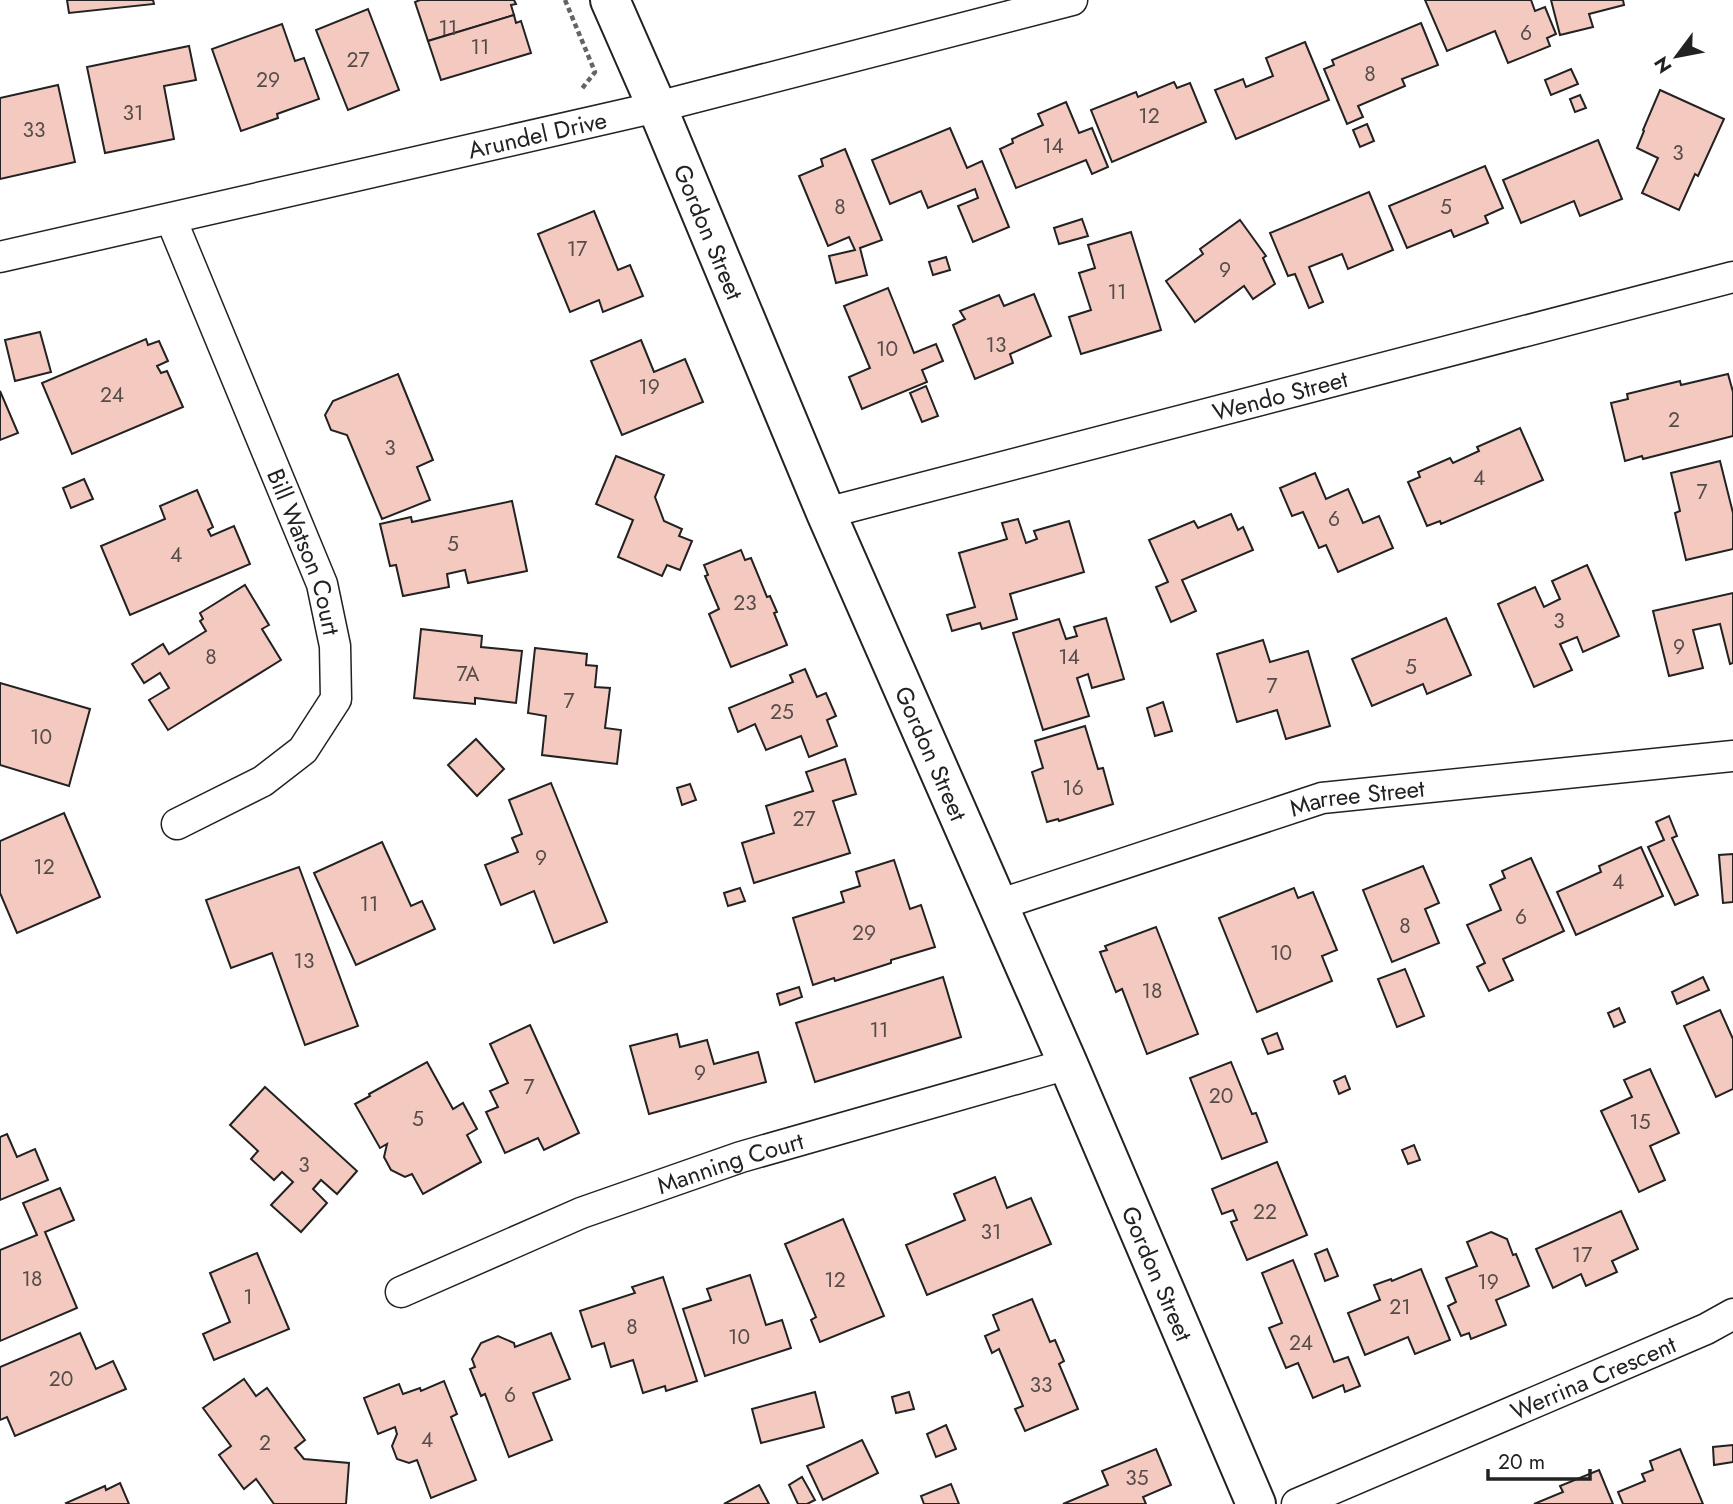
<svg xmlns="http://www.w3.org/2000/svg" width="1733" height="1504" font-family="Jost,sans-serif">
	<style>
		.building { fill: #f3c9c0; stroke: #222; stroke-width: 2 }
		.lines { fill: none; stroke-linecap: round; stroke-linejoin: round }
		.minor-casing { stroke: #222; stroke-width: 33 }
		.tertiary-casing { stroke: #222; stroke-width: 42 }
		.path { stroke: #646464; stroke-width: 4.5; stroke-dasharray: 5 3.5; stroke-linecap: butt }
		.minor { stroke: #fff; stroke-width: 30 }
		.tertiary { stroke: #fff; stroke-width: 38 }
		.labels { text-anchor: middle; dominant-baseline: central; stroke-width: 5; stroke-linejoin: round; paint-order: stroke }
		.number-label { font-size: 21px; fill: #564c4a }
		.street-label { font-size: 24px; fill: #222; stroke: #fff }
	</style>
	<rect width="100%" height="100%" fill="#fff"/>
	<g class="building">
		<polygon points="67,0 153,0 154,4 69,13"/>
		<polygon points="420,0 514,0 516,4 511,5 514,15 428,41 415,2"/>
		<polygon points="1425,0 1531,0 1535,11 1545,7 1556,34 1547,38 1550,46 1508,63 1495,31 1447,51"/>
		<polygon points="1551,0 1623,0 1624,5 1589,14 1593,27 1560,35"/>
		<polygon points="368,9 399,90 348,110 316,30"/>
		<polygon points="514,15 516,23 521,21 531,53 441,80 428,41"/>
		<polygon points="1421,23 1438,65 1402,79 1405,86 1358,106 1363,117 1347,124 1324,69 1334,65 1332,60"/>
		<polygon points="282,24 295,61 304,58 319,99 277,114 278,118 241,131 212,49"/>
		<polygon points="1305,42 1329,100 1236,139 1215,90 1243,79 1246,87 1273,76 1266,58"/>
		<polygon points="189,46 196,80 164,86 174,139 105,153 87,67"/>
		<polygon points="1571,69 1578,84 1551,95 1545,80"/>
		<polygon points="1174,82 1177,88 1190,83 1206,122 1112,162 1091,110 1136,92 1138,97"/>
		<polygon points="58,85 75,162 0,179 0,98"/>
		<polygon points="1660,90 1724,119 1698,176 1695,174 1679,210 1642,193 1658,158 1637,148 1644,131 1643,130"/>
		<polygon points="1580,95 1586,108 1575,112 1570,99"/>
		<polygon points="1066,102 1079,133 1092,128 1108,167 1092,174 1086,160 1016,188 1000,149 1013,143 1012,139 1043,125 1038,114"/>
		<polygon points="1367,124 1374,141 1360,147 1353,130"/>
		<polygon points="950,128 967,168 982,161 1009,227 973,242 958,206 978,198 975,189 928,208 921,191 890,204 872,160"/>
		<polygon points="1598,140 1622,199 1580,216 1574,201 1521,223 1503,180"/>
		<polygon points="845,149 882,240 860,248 867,275 836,283 829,256 855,250 849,237 828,246 799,176 823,166 821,159"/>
		<polygon points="1485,166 1503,208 1485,216 1488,223 1454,237 1451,230 1407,248 1389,206"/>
		<polygon points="1369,192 1393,250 1348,269 1342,254 1309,267 1323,302 1309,308 1295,274 1288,276 1270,233"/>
		<polygon points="594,211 618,270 630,265 643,296 603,312 599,300 570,312 538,234"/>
		<polygon points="1082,219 1088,236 1059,244 1054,228"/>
		<polygon points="1240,220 1266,256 1263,258 1275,284 1253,299 1244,286 1195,322 1166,281 1203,254 1200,249"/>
		<polygon points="1131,232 1161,330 1081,354 1069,317 1091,310 1079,273 1095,268 1088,245"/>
		<polygon points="946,257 950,270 933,275 929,262"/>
		<polygon points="888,288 914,353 936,344 943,361 922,370 927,382 862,409 849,377 870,368 844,306"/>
		<polygon points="1034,294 1051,336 1010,354 1013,363 975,379 953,325 965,319 960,311 999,295 1004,306"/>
		<polygon points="40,332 51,372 15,381 5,340"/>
		<polygon points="146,339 148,345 159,341 168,361 157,366 161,373 167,371 183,407 72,454 42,383"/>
		<polygon points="641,340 654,372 685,359 703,402 622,435 591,361"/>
		<polygon points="398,374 433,460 417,467 430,500 382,519 347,435 331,430 325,415 333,401"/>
		<polygon points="1728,374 1733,392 1733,436 1643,459 1642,456 1625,461 1611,403 1628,399 1627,394 1680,381 1681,385"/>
		<polygon points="926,386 938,416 922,422 910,393"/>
		<polygon points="0,391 18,433 0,440"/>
		<polygon points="1520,428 1543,480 1441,524 1440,521 1427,526 1408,482 1420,477 1418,472 1450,458 1453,463 1479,451 1477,447"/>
		<polygon points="616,456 664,475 655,497 664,521 682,529 679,536 692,541 680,570 667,565 662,576 618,557 633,520 596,504"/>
		<polygon points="1720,461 1733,513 1733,549 1686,560 1675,513 1680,511 1671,473"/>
		<polygon points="1315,473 1326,499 1348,489 1363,523 1379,516 1393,548 1338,572 1326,545 1319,548 1303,512 1292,516 1280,488"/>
		<polygon points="84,479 93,499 71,508 63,488"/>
		<polygon points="197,490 213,527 208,530 211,536 234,526 250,564 130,615 101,546 165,519 160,506"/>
		<polygon points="512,501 527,571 468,583 465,570 447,574 449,587 403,596 396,565 390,566 380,524 411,517 412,522"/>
		<polygon points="1231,514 1238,530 1243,527 1253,550 1182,580 1196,611 1171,622 1156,587 1168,582 1149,540 1194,521 1198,528"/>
		<polygon points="1018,519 1026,543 1037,539 1034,531 1069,521 1084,572 1010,594 1017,619 982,629 980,623 952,631 947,615 975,607 959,553 1007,539 1002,523"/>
		<polygon points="741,550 745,560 751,558 767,597 770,596 777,612 774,613 787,645 731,667 709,614 719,609 705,576 708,575 704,565"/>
		<polygon points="1587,565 1619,636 1583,652 1577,637 1560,644 1572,670 1534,687 1498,604 1535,587 1544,607 1560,599 1552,581"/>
		<polygon points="245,585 269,625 262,629 281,660 168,730 149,700 169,688 160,673 144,683 132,664 163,644 169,654 206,631 200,621 203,619 200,613"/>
		<polygon points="1733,593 1733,663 1730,664 1720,624 1693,630 1703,668 1669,676 1653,611"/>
		<polygon points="1106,618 1124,679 1092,688 1088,674 1077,678 1089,716 1043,730 1013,633 1059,619 1066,639 1077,636 1074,627"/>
		<polygon points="1446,618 1471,675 1427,694 1423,684 1372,706 1352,659"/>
		<polygon points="421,629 482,636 481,647 522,651 516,703 475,698 475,704 414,698"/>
		<polygon points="1263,640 1270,662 1308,651 1330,726 1286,739 1277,710 1237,722 1217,654"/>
		<polygon points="535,648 587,654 586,665 597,666 595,687 610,688 605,728 621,730 617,764 542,755 546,716 528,713"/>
		<polygon points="805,669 817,697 826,693 836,716 827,720 837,746 809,757 801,736 766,750 755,724 738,732 729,708 793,682 790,675"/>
		<polygon points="0,683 90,709 69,786 0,765"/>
		<polygon points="1163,702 1172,731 1155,736 1147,708"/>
		<polygon points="1085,726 1098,769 1103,768 1113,804 1059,821 1058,819 1047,822 1032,772 1043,768 1035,741"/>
		<polygon points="476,739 504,769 477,796 448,765"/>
		<polygon points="845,759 856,794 833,801 850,853 754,883 742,843 774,833 766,806 813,791 806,772"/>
		<polygon points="551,783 607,922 554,943 534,891 501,905 485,865 518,852 512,838 522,834 509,800"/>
		<polygon points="690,784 696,800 682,805 677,788"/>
		<polygon points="64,813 100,897 17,933 0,893 0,841"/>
		<polygon points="1669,816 1677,836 1672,838 1698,895 1675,905 1648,847 1664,840 1656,822"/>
		<polygon points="382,842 411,906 422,901 435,929 356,965 314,873"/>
		<polygon points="1641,847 1663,896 1576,935 1557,892 1601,872 1599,866"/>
		<polygon points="1733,854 1733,902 1723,903 1719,855"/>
		<polygon points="1531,858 1564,931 1503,959 1513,980 1489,991 1477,967 1485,963 1467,925 1501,910 1490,885 1505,878 1502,871"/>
		<polygon points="894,860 910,909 921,905 935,947 891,960 891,963 835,981 834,978 813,985 793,918 844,902 841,892 860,886 856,872"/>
		<polygon points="1423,866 1439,903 1425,909 1439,943 1392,962 1363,890"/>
		<polygon points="299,867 358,1026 305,1045 272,953 231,968 206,900"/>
		<polygon points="740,888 745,901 728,906 724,893"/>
		<polygon points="1294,888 1298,898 1313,892 1337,950 1322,956 1332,981 1257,1012 1219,918"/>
		<polygon points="1156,927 1198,1034 1147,1054 1122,989 1116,992 1100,952 1107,950 1105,946"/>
		<polygon points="1405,969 1424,1016 1397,1027 1378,979"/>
		<polygon points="943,977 961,1037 815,1082 796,1023"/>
		<polygon points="1703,977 1709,990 1677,1004 1672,992"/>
		<polygon points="799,987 802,997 780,1005 777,994"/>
		<polygon points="1619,1008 1625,1022 1614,1027 1608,1013"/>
		<polygon points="1720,1010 1733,1039 1733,1089 1716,1097 1684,1026"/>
		<polygon points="530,1025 579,1133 544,1150 538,1138 505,1153 486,1112 498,1107 490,1091 508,1083 490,1044"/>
		<polygon points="1277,1033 1283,1049 1268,1054 1262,1039"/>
		<polygon points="677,1034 680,1047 707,1040 714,1064 758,1052 766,1082 649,1114 630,1046"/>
		<polygon points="427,1062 453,1109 463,1103 477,1129 467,1135 481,1162 423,1194 412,1174 405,1177 391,1170 384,1157 387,1144 380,1148 355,1104 370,1096 369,1094"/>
		<polygon points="1231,1062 1252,1114 1256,1113 1267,1142 1222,1159 1190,1078"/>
		<polygon points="1650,1069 1679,1133 1650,1146 1665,1180 1639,1192 1601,1111 1632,1097 1624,1080"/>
		<polygon points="1345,1076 1350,1089 1339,1094 1334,1081"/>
		<polygon points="265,1087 357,1171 337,1194 321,1180 313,1189 327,1203 301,1232 271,1205 293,1182 282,1172 274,1180 251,1159 258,1151 230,1125"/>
		<polygon points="7,1134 17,1157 35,1149 48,1180 0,1200 0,1137"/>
		<polygon points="1414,1145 1420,1160 1408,1164 1402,1150"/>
		<polygon points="1277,1162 1307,1235 1247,1260 1231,1222 1237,1220 1233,1210 1222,1214 1212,1189"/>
		<polygon points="995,1177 1007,1208 1031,1198 1051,1244 927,1295 906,1245 965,1220 954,1194"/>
		<polygon points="60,1188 74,1220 45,1232 77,1308 0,1341 0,1250 37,1235 23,1203"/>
		<polygon points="1621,1211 1638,1249 1612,1261 1617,1272 1586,1286 1581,1274 1553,1288 1536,1249"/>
		<polygon points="843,1219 884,1316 820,1342 811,1320 816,1317 785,1244"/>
		<polygon points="1491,1232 1507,1239 1513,1255 1516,1254 1529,1286 1496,1300 1506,1325 1471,1339 1469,1333 1461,1336 1448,1306 1456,1302 1446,1278 1477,1266 1467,1242"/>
		<polygon points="1327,1249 1338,1276 1325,1281 1315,1254"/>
		<polygon points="257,1253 289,1329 214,1360 203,1334 230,1322 210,1273"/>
		<polygon points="1293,1260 1334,1362 1348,1357 1360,1386 1345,1392 1343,1385 1313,1398 1298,1363 1286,1368 1269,1328 1282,1323 1262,1273"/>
		<polygon points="1421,1269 1450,1340 1415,1354 1408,1337 1365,1355 1348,1313 1380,1300 1374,1285 1391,1279 1392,1281"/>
		<polygon points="750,1275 766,1325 782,1320 791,1348 705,1376 683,1309 711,1300 707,1289"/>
		<polygon points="663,1277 697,1381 666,1391 665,1386 643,1393 633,1360 611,1367 604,1343 592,1347 580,1311 635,1293 632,1287"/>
		<polygon points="1032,1299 1050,1342 1055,1340 1064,1361 1059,1364 1078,1409 1025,1431 1015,1409 1023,1406 999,1349 992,1353 985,1336 999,1330 993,1315"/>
		<polygon points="80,1333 96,1369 113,1361 126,1389 15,1436 7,1417 0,1420 0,1367"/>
		<polygon points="551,1333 570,1379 533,1393 552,1440 509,1457 485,1394 481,1396 470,1369 475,1367 472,1359 481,1343 498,1336 514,1343 515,1347"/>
		<polygon points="244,1379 256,1396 267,1388 305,1440 295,1448 304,1459 349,1463 346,1504 274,1504 256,1479 244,1489 219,1455 231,1446 203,1408"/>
		<polygon points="444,1381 457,1414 451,1417 476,1480 431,1498 417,1460 409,1463 397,1459 392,1446 397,1434 395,1427 378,1434 364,1398 399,1384 403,1394 420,1388 421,1391"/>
		<polygon points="815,1392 824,1427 761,1443 752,1409"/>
		<polygon points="909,1392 914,1409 896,1413 892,1397"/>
		<polygon points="946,1425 956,1449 936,1457 927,1434"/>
		<polygon points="862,1440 878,1473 823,1500 807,1466"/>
		<polygon points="1733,1445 1733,1462 1714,1465 1713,1447"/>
		<polygon points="1156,1449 1171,1485 1143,1497 1146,1504 1063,1504 1108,1485 1102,1471"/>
		<polygon points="1680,1449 1703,1504 1623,1504 1618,1492 1645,1481 1642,1474 1653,1470 1650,1461"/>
		<polygon points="1599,1470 1613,1504 1534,1504 1563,1492 1560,1486"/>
		<polygon points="802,1477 815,1500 807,1504 798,1504 789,1485"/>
		<polygon points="120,1483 129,1504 67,1504 66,1503 105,1486 106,1490"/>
		<polygon points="951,1484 959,1504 924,1504 921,1496"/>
		<polygon points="759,1485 769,1504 724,1504"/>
	</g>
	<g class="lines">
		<g class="minor-casing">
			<g id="minor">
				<path id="s1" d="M171,219L322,584L335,646L336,699L303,750L263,781L177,824"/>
				<path id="s2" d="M0,257L657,107L1072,0"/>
				<path id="s3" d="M826,513L1733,277"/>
				<path id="s4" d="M998,905L1322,798L1733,756"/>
				<path id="s5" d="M401,1292L581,1213L741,1157L1068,1064"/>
				<path id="s6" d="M1297,1504L1706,1329L1733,1314"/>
			</g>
		</g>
		<g class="tertiary-casing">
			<g id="tertiary">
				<path id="s7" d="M610,0L657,107L826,513L1068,1064L1256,1504"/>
			</g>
		</g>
		<polyline class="path" points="565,0 595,72 581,90"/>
		<use href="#minor" class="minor"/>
		<use href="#tertiary" class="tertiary"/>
	</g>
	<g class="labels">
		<g class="number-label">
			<text x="448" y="28">11</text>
			<text x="1526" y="33">6</text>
			<text x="480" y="47">11</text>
			<text x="358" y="60">27</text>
			<text x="1370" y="74">8</text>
			<text x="268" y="80">29</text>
			<text x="133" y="113">31</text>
			<text x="1149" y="116">12</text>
			<text x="34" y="130">33</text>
			<text x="1053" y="146">14</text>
			<text x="1678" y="153">3</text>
			<text x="840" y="207">8</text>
			<text x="1446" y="207">5</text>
			<text x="577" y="249">17</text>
			<text x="1225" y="270">9</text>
			<text x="1117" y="292">11</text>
			<text x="996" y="345">13</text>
			<text x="887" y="349">10</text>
			<text x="649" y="387">19</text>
			<text x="112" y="395">24</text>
			<text x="1674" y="420">2</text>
			<text x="390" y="448">3</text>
			<text x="1479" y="478">4</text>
			<text x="1702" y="492">7</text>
			<text x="1334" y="519">6</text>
			<text x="453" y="544">5</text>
			<text x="176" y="555">4</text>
			<text x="745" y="603">23</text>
			<text x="1559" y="621">3</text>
			<text x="1679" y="647">9</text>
			<text x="211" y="657">8</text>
			<text x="1069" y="657">14</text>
			<text x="1411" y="667">5</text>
			<text x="468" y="674">7A</text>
			<text x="1272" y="686">7</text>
			<text x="569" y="701">7</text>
			<text x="782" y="712">25</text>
			<text x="41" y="737">10</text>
			<text x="1073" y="788">16</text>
			<text x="804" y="819">27</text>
			<text x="541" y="858">9</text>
			<text x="44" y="867">12</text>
			<text x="1618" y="882">4</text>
			<text x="369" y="904">11</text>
			<text x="1521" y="917">6</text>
			<text x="1405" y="926">8</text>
			<text x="864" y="933">29</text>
			<text x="1281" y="953">10</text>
			<text x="304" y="961">13</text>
			<text x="1152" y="991">18</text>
			<text x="879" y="1030">11</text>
			<text x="700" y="1073">9</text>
			<text x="529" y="1087">7</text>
			<text x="1221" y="1096">20</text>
			<text x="418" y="1119">5</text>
			<text x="1640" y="1122">15</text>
			<text x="304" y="1165">3</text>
			<text x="1265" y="1212">22</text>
			<text x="991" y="1232">31</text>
			<text x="1582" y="1255">17</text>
			<text x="32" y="1279">18</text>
			<text x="835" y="1280">12</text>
			<text x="1488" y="1282">19</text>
			<text x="248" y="1297">1</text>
			<text x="1400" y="1307">21</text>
			<text x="632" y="1327">8</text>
			<text x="739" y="1337">10</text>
			<text x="1301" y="1343">24</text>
			<text x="61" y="1379">20</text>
			<text x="1041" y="1385">33</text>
			<text x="510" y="1395">6</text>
			<text x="427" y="1440">4</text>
			<text x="265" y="1443">2</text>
			<text x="1137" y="1478">35</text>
		</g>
		<g class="street-label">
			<text stroke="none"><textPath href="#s2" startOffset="551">Arundel Drive</textPath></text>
			<text stroke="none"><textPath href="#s7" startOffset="252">Gordon Street</textPath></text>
			<text stroke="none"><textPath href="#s3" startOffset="469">Wendo Street</textPath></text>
			<text stroke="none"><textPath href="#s1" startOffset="359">Bill Watson Court</textPath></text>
			<text stroke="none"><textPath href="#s7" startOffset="819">Gordon Street</textPath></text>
			<text stroke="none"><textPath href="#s4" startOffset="376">Marree Street</textPath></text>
			<text stroke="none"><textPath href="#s5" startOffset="354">Manning Court</textPath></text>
			<text stroke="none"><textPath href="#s7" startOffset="1386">Gordon Street</textPath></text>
			<text stroke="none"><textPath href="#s6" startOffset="322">Werrina Crescent</textPath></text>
		</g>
	</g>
	<g transform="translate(1677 56) rotate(238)" stroke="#ffffff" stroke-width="5" paint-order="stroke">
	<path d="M0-5L12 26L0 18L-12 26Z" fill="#222222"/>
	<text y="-10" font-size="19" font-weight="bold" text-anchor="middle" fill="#222222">N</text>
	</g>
	<path d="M1488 1469v10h102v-10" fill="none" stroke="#222222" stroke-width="3.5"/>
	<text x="1498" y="1469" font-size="21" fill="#222222" stroke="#ffffff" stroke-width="5" paint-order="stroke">20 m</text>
</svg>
